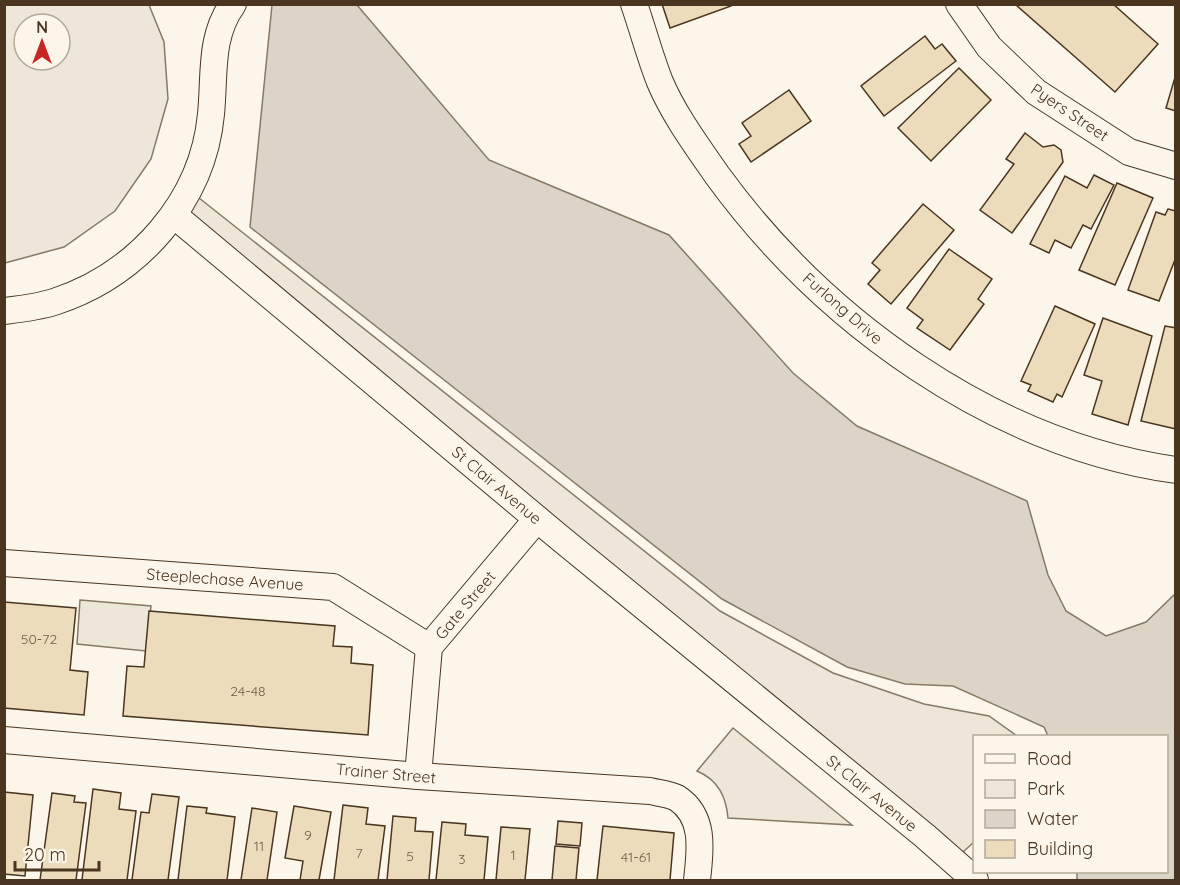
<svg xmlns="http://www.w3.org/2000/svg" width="1180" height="885" font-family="Quicksand,sans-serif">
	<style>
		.green { fill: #ede6d9; stroke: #887966; stroke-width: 1.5; fill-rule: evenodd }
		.parking { fill: #ede7d9; stroke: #887966; stroke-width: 1.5 }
		.water { fill: #dcd4c6; stroke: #887966; stroke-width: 1.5 }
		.building { fill: #ecdcbc; stroke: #4a3520; stroke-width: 1.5 }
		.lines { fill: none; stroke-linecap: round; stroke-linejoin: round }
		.minor-casing { stroke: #4a3520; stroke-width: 28 }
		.minor { stroke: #fbf6e9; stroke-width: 26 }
		.labels { text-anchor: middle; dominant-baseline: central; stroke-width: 4.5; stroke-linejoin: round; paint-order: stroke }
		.number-label { font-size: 14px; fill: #725f47 }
		.street-label { font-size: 16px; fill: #4a3520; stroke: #fbf6e9 }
	</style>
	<rect width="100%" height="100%" fill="#fbf6e9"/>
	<g class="green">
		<path d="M5,4L149,5L164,42L168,99L151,159L115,211L64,247L5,263ZM24,24H60V60H24Z"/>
		<polygon points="189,190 720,611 833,673 924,704 989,716 1017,736 974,736 974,842 953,861 175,216"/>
		<path d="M733,728L852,825L728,818C726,796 718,780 697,771Z"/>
	</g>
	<polygon class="parking" points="80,600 151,606 146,651 77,644"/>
	<polygon class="water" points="272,5 357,5 489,160 669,235 793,373 857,426 1027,501 1048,575 1066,611 1106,636 1146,622 1175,594 1175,880 1077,880 1077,872 1166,872 1166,736 1048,736 1044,727 953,686 905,684 847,667 722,599 250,227"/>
	<g class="building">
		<polygon points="662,4 731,4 731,6 670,28"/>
		<polygon points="1015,4 1113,4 1158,44 1115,92"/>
		<polygon points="925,36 935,49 942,44 956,61 884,116 861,86"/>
		<polygon points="959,68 991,100 931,161 898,128"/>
		<polygon points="1176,74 1176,111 1166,108"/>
		<polygon points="789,90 811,121 751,162 739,144 751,136 742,123"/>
		<polygon points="1025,133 1043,147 1054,145 1061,150 1063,162 1012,233 980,210 1014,164 1006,159"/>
		<polygon points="1094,175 1114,185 1091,229 1083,225 1071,248 1055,240 1049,253 1030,244 1065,176 1087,188"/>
		<polygon points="1117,183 1153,198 1115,285 1079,270"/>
		<polygon points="923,204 954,230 891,304 868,284 880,270 872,263"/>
		<polygon points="1168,209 1176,211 1176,257 1159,301 1128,290 1156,212 1165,215"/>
		<polygon points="949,249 992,279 978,299 984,304 950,350 917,328 923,320 907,308"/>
		<polygon points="1055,306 1095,324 1062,397 1057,394 1053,402 1028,391 1031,385 1021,381"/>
		<polygon points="1103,318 1152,336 1128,425 1092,414 1102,381 1084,375"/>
		<polygon points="1165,326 1176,328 1176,429 1141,421"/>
		<polygon points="4,602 76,608 70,670 88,672 84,715 4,708"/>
		<polygon points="149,611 335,626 333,646 352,647 351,663 373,665 368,735 123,716 127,666 144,667"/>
		<polygon points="93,789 121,793 119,809 136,811 127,880 82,880"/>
		<polygon points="4,792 33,795 25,876 4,874"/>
		<polygon points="52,793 75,796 74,802 86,803 76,880 40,880"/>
		<polygon points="152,794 179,797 168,880 132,880 141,812 149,813"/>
		<polygon points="343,805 368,808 366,824 385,826 378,880 334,880"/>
		<polygon points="187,806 207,808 206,813 235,817 227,880 178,880"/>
		<polygon points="294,806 331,812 319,880 300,880 303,861 285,858"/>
		<polygon points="252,808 277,812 267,880 241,880"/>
		<polygon points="393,816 416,818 415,831 433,832 429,880 387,880"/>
		<polygon points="558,821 582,823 580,846 556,844"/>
		<polygon points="442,822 466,824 465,835 488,837 484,880 436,880"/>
		<polygon points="603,826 674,833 670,880 597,880"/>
		<polygon points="501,827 530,829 525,880 496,880"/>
		<polygon points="555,846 579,848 576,880 552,880"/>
	</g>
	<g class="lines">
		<g class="minor-casing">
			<g id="minor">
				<path d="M634,4C643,30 650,57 660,82C674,115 697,146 717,175C824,322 993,444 1176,470"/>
				<polyline points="959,4 989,47 1036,92 1129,152 1176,166"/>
				<polyline points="175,216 560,538 925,836 975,880"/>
				<path d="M4,311C20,309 38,307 54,302C137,275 203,202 211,114C215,75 209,37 233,4"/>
				<polyline points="4,563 333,587 429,647"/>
				<path d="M4,740L418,776L650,791C658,793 670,794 677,798C706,817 700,852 697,880"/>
				<polyline points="418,776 429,647 537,519"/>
			</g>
		</g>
		<use href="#minor" class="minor"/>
	</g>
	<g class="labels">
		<g class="number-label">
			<text x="39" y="639">50-72</text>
			<text x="248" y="691">24-48</text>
			<text x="308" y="835">9</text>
			<text x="259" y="846">11</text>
			<text x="359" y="853">7</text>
			<text x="513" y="855">1</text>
			<text x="410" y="856">5</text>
			<text x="636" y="857">41-61</text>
			<text x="462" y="859">3</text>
		</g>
		<g class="street-label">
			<text transform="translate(1070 112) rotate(34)">Pyers Street</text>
			<text transform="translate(843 308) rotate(41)">Furlong Drive</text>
			<text transform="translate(497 485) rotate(40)">St Clair Avenue</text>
			<text transform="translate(225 579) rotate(4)">Steeplechase Avenue</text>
			<text transform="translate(465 605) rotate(-50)">Gate Street</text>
			<text transform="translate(386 773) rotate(5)">Trainer Street</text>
			<text transform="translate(872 793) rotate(39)">St Clair Avenue</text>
		</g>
	</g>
	<rect width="1180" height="885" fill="none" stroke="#4a3520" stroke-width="12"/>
	<rect x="973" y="735" width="195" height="138" fill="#fbf6e9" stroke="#b4a999" stroke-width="1.5"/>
	<rect x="985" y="754" width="30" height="9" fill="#fbf6e9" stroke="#b4a999" stroke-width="1.5"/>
	<text x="1027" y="765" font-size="18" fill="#4a3520">Road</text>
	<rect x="985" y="780" width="30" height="18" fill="#ede6d9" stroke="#b4a999" stroke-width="1.5"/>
	<text x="1027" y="795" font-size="18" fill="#4a3520">Park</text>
	<rect x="985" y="810" width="30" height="18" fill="#dcd4c6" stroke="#b4a999" stroke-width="1.5"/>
	<text x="1027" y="825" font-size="18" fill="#4a3520">Water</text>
	<rect x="985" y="840" width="30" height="18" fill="#ecdcbc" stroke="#b4a999" stroke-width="1.5"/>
	<text x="1027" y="855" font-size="18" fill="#4a3520">Building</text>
	<g transform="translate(42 42)"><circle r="28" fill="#fbf6e9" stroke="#b4a999" stroke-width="1.5"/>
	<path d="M0-4.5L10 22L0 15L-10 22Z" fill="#c62828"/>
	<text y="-9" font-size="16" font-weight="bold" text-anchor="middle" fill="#4a3520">N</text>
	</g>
	<path d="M15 861v9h84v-9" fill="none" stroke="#4a3520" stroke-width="3"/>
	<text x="24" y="861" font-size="18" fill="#4a3520" stroke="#fbf6e9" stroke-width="4.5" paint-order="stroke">20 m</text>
</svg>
